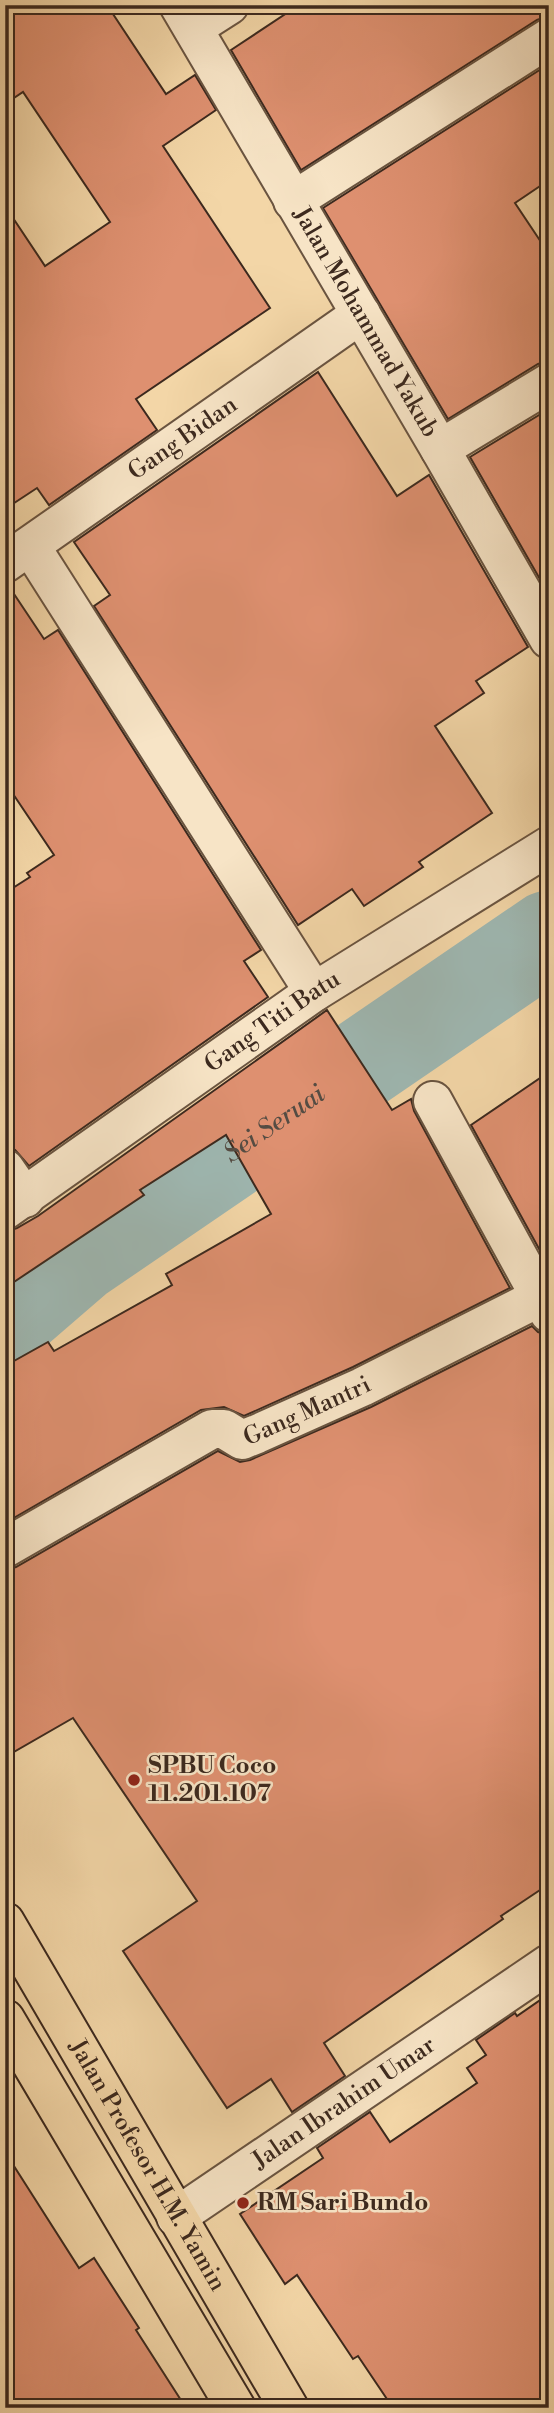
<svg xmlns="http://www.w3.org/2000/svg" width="554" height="2413" font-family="'Libre Bodoni',serif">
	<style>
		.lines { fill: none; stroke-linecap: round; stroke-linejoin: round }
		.river { stroke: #9eb7b1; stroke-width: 91 }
		.building { fill: #de9070; stroke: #3c291e; stroke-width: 2 }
		.minor-casing { stroke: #6a5440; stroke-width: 42 }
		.tertiary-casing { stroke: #6a5440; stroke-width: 42 }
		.primary-casing { stroke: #3c291e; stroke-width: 42 }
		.minor { stroke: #f7e4c6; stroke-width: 38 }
		.tertiary { stroke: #f7e4c6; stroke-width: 38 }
		.primary { stroke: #f3d6a7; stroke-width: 38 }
		.poi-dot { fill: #8f2418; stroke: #f7e4c6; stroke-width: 2.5 }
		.labels { text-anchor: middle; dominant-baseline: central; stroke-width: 5; stroke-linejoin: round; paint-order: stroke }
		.street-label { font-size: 24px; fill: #3c291e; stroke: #f7e4c6 }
		.poi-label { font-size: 24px; font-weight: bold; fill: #3c291e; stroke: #f7e4c6; text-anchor: start }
		.water-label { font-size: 26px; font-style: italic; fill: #544c43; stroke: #f7e4c6 }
	</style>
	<rect width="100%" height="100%" fill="#f3d6a7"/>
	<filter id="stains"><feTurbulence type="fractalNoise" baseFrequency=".00286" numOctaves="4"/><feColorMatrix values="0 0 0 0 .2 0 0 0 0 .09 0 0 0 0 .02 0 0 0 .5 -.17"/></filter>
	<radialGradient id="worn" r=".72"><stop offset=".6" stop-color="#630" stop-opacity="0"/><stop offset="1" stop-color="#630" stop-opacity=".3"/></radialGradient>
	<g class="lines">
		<path class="river" id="s1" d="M5,1321L78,1258L549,936"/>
	</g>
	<g class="building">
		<polygon points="5,5 107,5 166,94 195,75 216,110 163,146 270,308 136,399 157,430 49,505 37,488 5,509 5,206 45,266 110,222 23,92 5,104"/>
		<polygon points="299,5 549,5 549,16 537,20 301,170 231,50"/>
		<polygon points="549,64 549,180 515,203 549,254 549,361 538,364 448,419 323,208"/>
		<polygon points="318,372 397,496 429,475 528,647 476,681 484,693 435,726 492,813 419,862 423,867 364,906 352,889 298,925 94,606 110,595 74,542"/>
		<polygon points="549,409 549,595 470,457"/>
		<polygon points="5,585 8,585 44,639 58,630 261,950 244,961 268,997 29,1166 15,1150 5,1147 5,893 30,877 27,873 54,855 5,782"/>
		<polygon points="327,1010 392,1110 411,1099 414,1111 510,1288 353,1367 244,1416 224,1407 201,1410 5,1523 5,1366 48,1342 54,1351 172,1285 166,1274 271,1214 226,1135 140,1190 144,1195 5,1288 5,1232 17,1228 38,1216"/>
		<polygon points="549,1072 549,1267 471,1125"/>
		<polygon points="532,1326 538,1332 549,1335 549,1884 501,1916 503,1919 324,2043 345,2076 292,2112 271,2079 227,2108 123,1951 197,1901 73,1718 5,1757 5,1570 16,1567 218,1451 240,1462 250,1460 371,1407"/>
		<polygon points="549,1994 549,2408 393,2408 358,2356 353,2359 297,2275 285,2284 240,2214 323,2158 317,2148 370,2112 390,2142 477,2083 467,2068 486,2055 476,2040 515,2013 517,2016"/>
		<polygon points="5,2152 79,2268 94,2258 139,2328 136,2330 186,2408 5,2408"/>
	</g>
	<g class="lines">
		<g class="minor-casing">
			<g id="minor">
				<path id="s2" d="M179,5L440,449L549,639"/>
				<polyline points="193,28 229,5"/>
				<polyline points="293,201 549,38"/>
				<polyline points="440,449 549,383"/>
				<polyline points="31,547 314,992"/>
				<path id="s3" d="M5,563L361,314"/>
				<polyline points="433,1101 549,1313"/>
				<polyline points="5,1169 25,1198"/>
				<path id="s4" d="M5,1210L314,992L549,846"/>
				<path id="s5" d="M5,1548L212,1429H224L242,1440L257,1434L362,1387L540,1297"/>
			</g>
		</g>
		<g class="tertiary-casing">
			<g id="tertiary">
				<path id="s6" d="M176,2217L549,1964"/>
			</g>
		</g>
		<g class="primary-casing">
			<g id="primary">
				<path id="s7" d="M5,1922L289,2408"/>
				<polyline points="5,2019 236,2408"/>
			</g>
		</g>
		<use href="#minor" class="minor"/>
		<use href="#tertiary" class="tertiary"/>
		<use href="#primary" class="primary"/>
	</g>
	<g class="poi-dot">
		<circle cx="134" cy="1780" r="7"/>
		<circle cx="243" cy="2203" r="7"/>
	</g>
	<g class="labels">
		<g class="street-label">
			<text stroke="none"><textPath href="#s2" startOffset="368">Jalan Mohammad Yakub</textPath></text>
			<text stroke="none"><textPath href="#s3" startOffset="217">Gang Bidan</textPath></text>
			<text stroke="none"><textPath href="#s4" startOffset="327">Gang Titi Batu</textPath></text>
			<text stroke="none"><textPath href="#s5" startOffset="343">Gang Mantri</textPath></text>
			<text stroke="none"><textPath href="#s6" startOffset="203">Jalan Ibrahim Umar</textPath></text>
			<text stroke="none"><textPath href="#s7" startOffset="282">Jalan Profesor H.M. Yamin</textPath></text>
		</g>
		<g class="poi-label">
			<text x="148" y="1766">SPBU Coco<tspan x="148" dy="28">11.201.107</tspan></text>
			<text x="257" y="2203">RM Sari Bundo</text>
		</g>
		<g class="water-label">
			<text stroke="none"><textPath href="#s1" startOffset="334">Sei Seruai</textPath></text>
		</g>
	</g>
	<rect width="554" height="2413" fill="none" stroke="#f3d6a7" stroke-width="28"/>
	<rect x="7" y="7" width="540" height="2399" fill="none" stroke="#3c291e" stroke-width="3.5"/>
	<rect x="14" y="14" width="526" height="2385" fill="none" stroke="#3c291e" stroke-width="2"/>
	<rect width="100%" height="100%" filter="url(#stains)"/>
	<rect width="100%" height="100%" fill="url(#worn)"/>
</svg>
